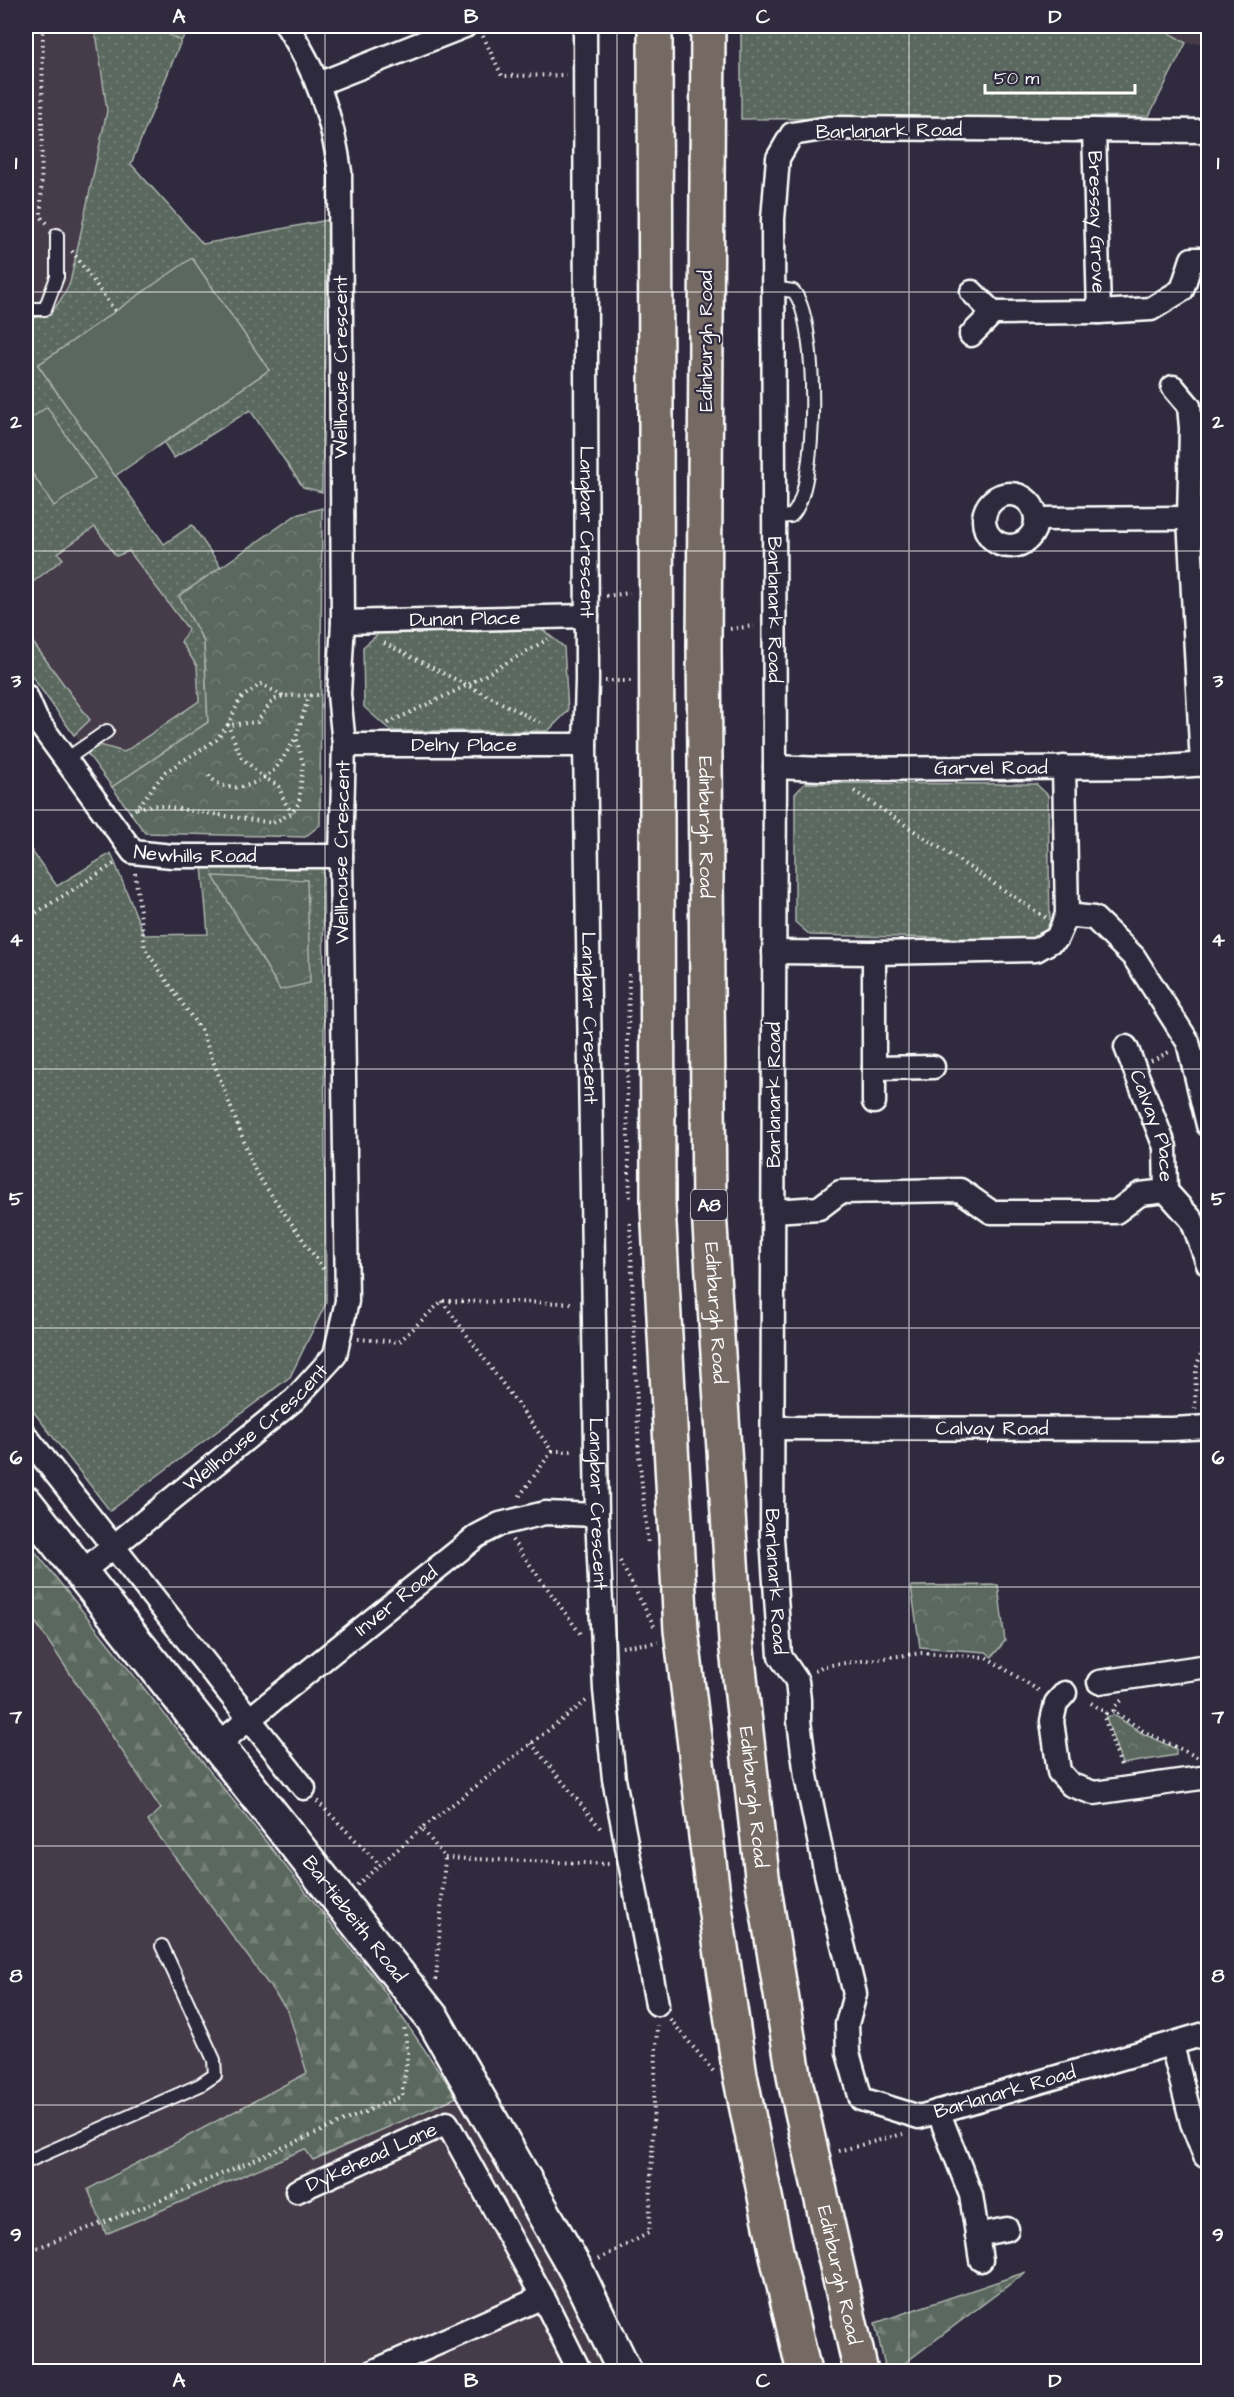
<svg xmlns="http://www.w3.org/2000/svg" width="1234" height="2397" font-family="'Architects Daughter',sans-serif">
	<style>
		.built { fill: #443b48 }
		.grass { fill: url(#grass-dots); stroke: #acb4ae; stroke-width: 1.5 }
		.forest { fill: url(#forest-firs); stroke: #acb4ae; stroke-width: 1.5 }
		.park { fill: url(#park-crowns); stroke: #acb4ae; stroke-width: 1.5 }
		.garden { fill: #5a685e; stroke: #acb4ae; stroke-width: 1.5 }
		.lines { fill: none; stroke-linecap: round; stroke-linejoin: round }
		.lane-casing { stroke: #fff; stroke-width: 16 }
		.street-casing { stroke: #fff; stroke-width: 27 }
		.secondary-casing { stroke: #fff; stroke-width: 38 }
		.primary-casing { stroke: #fff; stroke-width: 38 }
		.path { stroke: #fff; stroke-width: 4; stroke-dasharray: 1.5 4.5; stroke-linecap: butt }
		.lane { stroke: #2f2a3d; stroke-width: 12 }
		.street { stroke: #2f2a3d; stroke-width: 22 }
		.secondary { stroke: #2f2a3d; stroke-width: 33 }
		.primary { stroke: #756964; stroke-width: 33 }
		.grid { fill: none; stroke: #fff; stroke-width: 1.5; stroke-opacity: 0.55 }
		.labels { text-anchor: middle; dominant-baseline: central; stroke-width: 4.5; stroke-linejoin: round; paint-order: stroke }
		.shield { fill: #2f2a3d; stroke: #c1bfc5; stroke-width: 1.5 }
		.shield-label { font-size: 18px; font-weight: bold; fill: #fff }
		.street-label { font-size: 20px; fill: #fff; stroke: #2f2a3d }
		.neatline { fill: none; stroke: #fff; stroke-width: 2 }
		.grid-label { font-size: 20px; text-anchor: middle; font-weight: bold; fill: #fff }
	</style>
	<defs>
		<pattern id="grass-dots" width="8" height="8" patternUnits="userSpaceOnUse" patternTransform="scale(1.5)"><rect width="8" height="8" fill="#5a685e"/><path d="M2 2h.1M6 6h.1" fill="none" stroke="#737f76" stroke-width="1.8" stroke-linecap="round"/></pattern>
		<pattern id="forest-firs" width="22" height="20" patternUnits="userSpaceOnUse" patternTransform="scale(1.5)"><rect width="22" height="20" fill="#5a685e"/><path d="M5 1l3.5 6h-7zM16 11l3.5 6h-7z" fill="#737f76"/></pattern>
		<pattern id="park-crowns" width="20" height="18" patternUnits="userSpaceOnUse" patternTransform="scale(1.5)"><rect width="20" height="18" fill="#5a685e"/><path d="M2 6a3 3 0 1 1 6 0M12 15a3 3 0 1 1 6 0" fill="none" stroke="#737f76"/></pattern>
	</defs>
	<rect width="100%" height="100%" fill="#2f2a3d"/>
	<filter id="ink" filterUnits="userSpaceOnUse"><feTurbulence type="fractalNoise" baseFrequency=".0167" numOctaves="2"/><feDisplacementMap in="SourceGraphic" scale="12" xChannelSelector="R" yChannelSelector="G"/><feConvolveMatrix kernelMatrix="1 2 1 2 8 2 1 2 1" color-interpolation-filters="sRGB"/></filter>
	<g filter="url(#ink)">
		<g class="built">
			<polygon points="26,26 154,26 181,41 131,164 203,245 39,365 26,403"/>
			<polygon points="1158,26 1208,26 1208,44 1186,43"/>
			<polygon points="26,494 107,500 204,642 208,722 112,787 26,668"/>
			<polygon points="26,1540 380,1985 457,2097 541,2229 607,2371 26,2371"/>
		</g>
		<g class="grass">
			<path d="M90,26H154L181,41L131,164L203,244L328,220L322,492L303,487L250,410L174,458L164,443L269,370L192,259L38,365L164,544L192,525L221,567L179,596L204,642L208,722L112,787L87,753L100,745L124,752L199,701L197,666L181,642L188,629L129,551L116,556L95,527L58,553L63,559L33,582L26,594V318C53,319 58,305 70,283L107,111L97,39Z"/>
			<polygon points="741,26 1158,26 1186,43 1149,116 741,119"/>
			<polygon points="538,626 564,647 568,711 548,731 391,731 364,707 363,647 385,628"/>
			<polygon points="26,633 90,720 74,735 26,668"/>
			<polygon points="805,783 1036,784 1048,795 1050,928 1035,940 810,935 795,922 795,794"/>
			<polygon points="26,843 57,886 111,853 144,935 208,934 202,866 323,864 326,1303 290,1377 110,1511 26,1402"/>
		</g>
		<g class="forest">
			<polygon points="26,1540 380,1985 457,2097 313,2160 305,2149 106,2234 88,2189 307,2073 288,2011 148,1821 161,1809 26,1608"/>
			<polygon points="1026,2272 894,2371 886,2371 875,2323"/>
		</g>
		<g class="park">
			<polygon points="322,508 320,825 305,837 145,833 112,787 208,722 204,642 179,596 296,515"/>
			<polygon points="213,876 307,880 310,983 280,990"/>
			<polygon points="998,1585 1005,1641 992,1657 986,1652 920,1647 911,1586"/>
			<polygon points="1114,1715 1142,1733 1176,1749 1176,1755 1122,1764 1106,1717"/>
		</g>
		<g class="garden">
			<polygon points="154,26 191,26 181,41"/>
			<polygon points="192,258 269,370 115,476 38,365"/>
			<polygon points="47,407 95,478 54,506 26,464 26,422"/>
		</g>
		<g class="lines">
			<g class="lane-casing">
				<g id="lane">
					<path d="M773,288L793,291C819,318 819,492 791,516L774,517"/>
					<polyline points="26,309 45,309 57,277 57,235"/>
					<polyline points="65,760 107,731"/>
					<polyline points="26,2162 200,2085 215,2075 214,2060 162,1946"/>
				</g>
			</g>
			<g class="street-casing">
				<g id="street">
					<path id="s1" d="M585,26L587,681L585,745L597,1515L605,1690L614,1779L657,2004"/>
					<polyline points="318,84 465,26"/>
					<path id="s2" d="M1094,130L1099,312"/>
					<path id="s3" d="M1208,131L829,128L792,134L778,158L773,219L775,767L772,1538L780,1656L797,1681L799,1700V1721L806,1776L826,1874L855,1994L847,2024L848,2053L861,2099L919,2117L1208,2033"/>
					<polyline points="972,292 993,313"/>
					<polyline points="971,335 993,313 1099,312 1151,309 1182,290 1192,259 1208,259"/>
					<polyline points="1173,387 1189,406 1191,428 1189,518 1202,765"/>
					<circle cx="1010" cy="520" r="26"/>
					<polyline points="1036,519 1189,518"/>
					<path id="s4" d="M343,622L587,616"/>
					<path id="s5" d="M26,696L36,719L133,852L172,856H341"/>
					<path id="s6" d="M344,745H585"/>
					<path id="s7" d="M775,767L822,769L1163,767L1208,764"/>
					<polyline points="1067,915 1094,918 1134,957 1188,1042 1208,1125"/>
					<polyline points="774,952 874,953 1036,950 1057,938 1067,915 1064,767"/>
					<polyline points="874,953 874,1102"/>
					<path id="s8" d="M1126,1047L1165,1147L1166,1191L1192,1220L1208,1264"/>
					<polyline points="874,1068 933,1067"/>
					<polyline points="774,1211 819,1208 840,1192 960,1190 991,1212 1116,1212 1140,1194 1166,1191"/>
					<path id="s9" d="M774,1428L1172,1429L1208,1427"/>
					<polyline points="26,1436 304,1788"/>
					<path id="s10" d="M82,1572L295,1399L335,1355L347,1301L341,856L344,745L339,694L343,622L340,172C333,119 316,70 287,26"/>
					<polyline points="1099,1682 1208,1666"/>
					<polyline points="1065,1693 1056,1703 1052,1721 1059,1772 1071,1785 1094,1793 1208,1777"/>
					<path id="s11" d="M217,1745L477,1536L500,1524L545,1513L597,1515"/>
					<polyline points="1172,2045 1192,2123 1205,2156 1208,2157"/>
					<polyline points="938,2111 971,2195 981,2260"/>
					<path id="s12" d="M297,2191L447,2123L543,2297L580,2372"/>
					<polyline points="977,2235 1007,2229"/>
					<polyline points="372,2372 543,2297"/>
				</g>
			</g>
			<g class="secondary-casing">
				<g id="secondary">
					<path id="s13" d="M26,1503L433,2019L576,2270L625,2372"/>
				</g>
			</g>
			<g class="primary-casing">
				<g id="primary">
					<polyline points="655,26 658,1206 681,1630 713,1894 740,2075 778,2260 804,2372"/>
					<path id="s14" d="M708,26L704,648L709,1210L736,1641L762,1876L795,2081L861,2372"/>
				</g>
			</g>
			<g class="path">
				<polyline points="43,26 41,217 47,223"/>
				<polyline points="483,36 502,76 566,75"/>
				<polyline points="72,251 117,314"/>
				<polyline points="606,596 630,593"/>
				<polyline points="730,629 754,626"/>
				<polyline points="384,643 543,724"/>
				<polyline points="605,681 631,681"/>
				<polyline points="283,696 261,684 240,699 228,725 241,757 263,777 279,786 284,801 292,813"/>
				<polyline points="388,723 468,685 548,639"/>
				<path d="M209,775C226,798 258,785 275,769C283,760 289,747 296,738"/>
				<polyline points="854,791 1046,918"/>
				<polyline points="137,808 153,805 273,823 292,813 299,803 303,764 296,737 309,695"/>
				<polyline points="130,813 137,808 165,772 216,740 228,725 257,722 273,700 283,696 320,695"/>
				<polyline points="135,873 145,949 202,1032 256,1173 325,1271"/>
				<polyline points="26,919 117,862"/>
				<polyline points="629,974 627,1108 630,1198"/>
				<polyline points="1151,1061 1171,1051"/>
				<polyline points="630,1223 639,1455 648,1545"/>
				<polyline points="442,1301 552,1451 519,1497"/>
				<polyline points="358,1339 399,1342 442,1301 574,1303"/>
				<polyline points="1195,1409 1196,1369 1208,1331"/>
				<polyline points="552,1451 575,1451"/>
				<polyline points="512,1540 582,1636"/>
				<polyline points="620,1561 654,1626"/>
				<polyline points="622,1647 658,1642"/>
				<polyline points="815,1671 823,1666 922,1653 986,1657 1041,1692"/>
				<polyline points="1091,1703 1106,1713 1114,1711 1143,1731 1197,1757"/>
				<polyline points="1114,1711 1115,1706 1122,1700"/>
				<polyline points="1106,1713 1104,1717 1122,1769"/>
				<polyline points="531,1743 601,1829"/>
				<polyline points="317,1801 380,1865"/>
				<polyline points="445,1858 609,1864"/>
				<polyline points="357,1885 422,1828"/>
				<polyline points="436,1980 445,1858 422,1828 586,1701"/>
				<polyline points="670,2019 713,2071"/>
				<polyline points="838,2151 903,2134"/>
				<polyline points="26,2252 152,2204 402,2096 408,2053 404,2025"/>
				<polyline points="599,2259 649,2233 657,2025"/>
			</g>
			<use href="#lane" class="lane"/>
			<use href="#street" class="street"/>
			<use href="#secondary" class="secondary"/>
			<use href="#primary" class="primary"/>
		</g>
	</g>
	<path class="grid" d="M325,26V2372M617,26V2372M909,26V2372M26,292H1208M26,551H1208M26,810H1208M26,1069H1208M26,1328H1208M26,1587H1208M26,1846H1208M26,2105H1208"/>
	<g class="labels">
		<rect class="shield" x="691" y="1190" width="36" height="30" rx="4.5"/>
		<g class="shield-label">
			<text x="709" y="1205">A8</text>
		</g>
		<g class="street-label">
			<text transform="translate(889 131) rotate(-1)">Barlanark Road</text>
			<text stroke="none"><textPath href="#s2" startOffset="92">Bressay Grove</textPath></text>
			<text transform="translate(706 341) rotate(-90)">Edinburgh Road</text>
			<text transform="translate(341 367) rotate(-90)">Wellhouse Crescent</text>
			<text stroke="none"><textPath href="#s1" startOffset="506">Langbar Crescent</textPath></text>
			<text stroke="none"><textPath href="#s3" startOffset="896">Barlanark Road</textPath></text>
			<text stroke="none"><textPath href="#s4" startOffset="122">Dunan Place</textPath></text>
			<text stroke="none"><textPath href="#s6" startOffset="120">Delny Place</textPath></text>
			<text stroke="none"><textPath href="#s7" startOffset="216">Garvel Road</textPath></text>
			<text stroke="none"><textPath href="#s14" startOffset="801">Edinburgh Road</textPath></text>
			<text stroke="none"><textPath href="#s5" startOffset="252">Newhills Road</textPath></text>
			<text stroke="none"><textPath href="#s10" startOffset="838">Wellhouse Crescent</textPath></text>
			<text stroke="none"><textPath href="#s1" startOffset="992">Langbar Crescent</textPath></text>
			<text transform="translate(774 1095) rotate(-90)">Barlanark Road</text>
			<text stroke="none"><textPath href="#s8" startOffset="84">Calvay Place</textPath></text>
			<text stroke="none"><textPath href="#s14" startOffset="1287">Edinburgh Road</textPath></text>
			<text stroke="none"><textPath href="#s10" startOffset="226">Wellhouse Crescent</textPath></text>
			<text stroke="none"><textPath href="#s9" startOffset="218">Calvay Road</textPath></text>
			<text stroke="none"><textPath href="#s1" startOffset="1478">Langbar Crescent</textPath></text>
			<text stroke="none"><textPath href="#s3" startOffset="1868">Barlanark Road</textPath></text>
			<text stroke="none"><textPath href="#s11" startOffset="230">Inver Road</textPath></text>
			<text stroke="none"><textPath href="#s14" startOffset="1773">Edinburgh Road</textPath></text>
			<text stroke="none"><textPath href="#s13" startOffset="530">Bartiebeith Road</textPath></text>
			<text stroke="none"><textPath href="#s3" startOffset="2550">Barlanark Road</textPath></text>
			<text stroke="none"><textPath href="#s12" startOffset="82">Dykehead Lane</textPath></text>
			<text stroke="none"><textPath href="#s14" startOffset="2259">Edinburgh Road</textPath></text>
		</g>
	</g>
	<rect width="1234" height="2397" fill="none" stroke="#2f2a3d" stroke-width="66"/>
	<path d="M985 84v9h150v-9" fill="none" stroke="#ffffff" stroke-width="3"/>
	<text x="994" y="84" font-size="18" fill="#ffffff" stroke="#2f2a3d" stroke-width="4.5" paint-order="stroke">50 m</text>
	<rect x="33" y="33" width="1168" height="2331" class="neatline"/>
	<g class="grid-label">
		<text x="179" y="23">A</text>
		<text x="471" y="23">B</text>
		<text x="763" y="23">C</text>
		<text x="1055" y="23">D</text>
		<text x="16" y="169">1</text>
		<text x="1218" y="169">1</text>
		<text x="16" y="428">2</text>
		<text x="1218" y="428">2</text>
		<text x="16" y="687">3</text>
		<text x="1218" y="687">3</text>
		<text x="16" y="946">4</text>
		<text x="1218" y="946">4</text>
		<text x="16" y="1205">5</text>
		<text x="1218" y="1205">5</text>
		<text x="16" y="1464">6</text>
		<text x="1218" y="1464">6</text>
		<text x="16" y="1723">7</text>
		<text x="1218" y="1723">7</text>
		<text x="16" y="1982">8</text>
		<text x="1218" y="1982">8</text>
		<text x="16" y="2241">9</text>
		<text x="1218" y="2241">9</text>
		<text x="179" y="2387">A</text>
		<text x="471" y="2387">B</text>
		<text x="763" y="2387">C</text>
		<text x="1055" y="2387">D</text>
	</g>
</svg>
